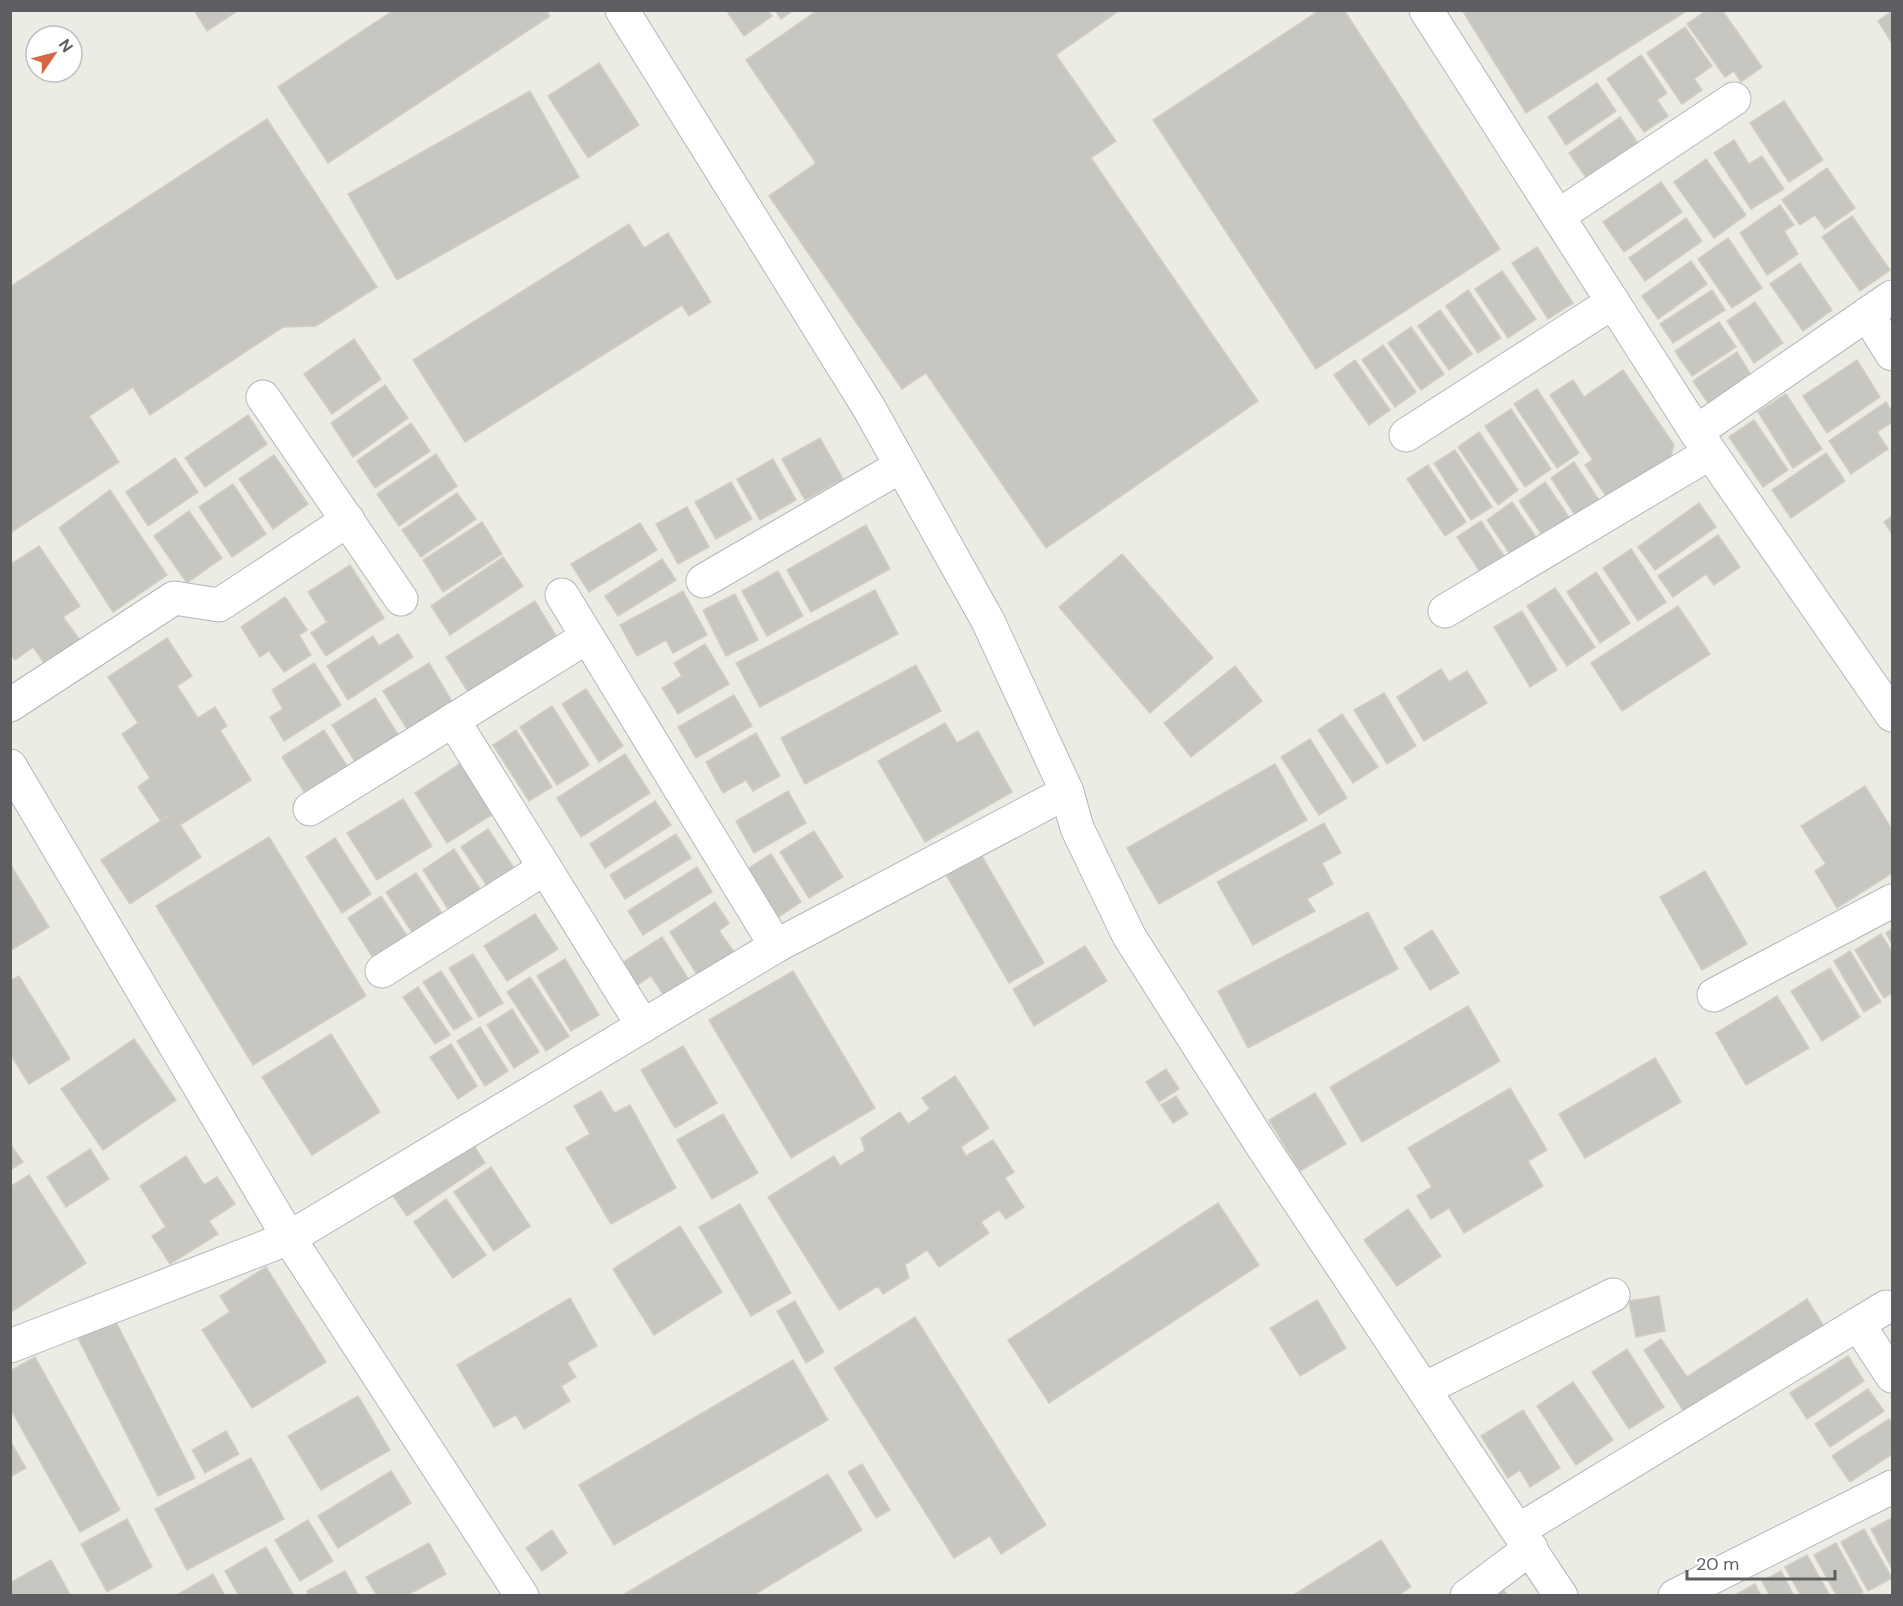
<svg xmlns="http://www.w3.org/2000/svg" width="1903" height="1606" font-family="'DM Sans',sans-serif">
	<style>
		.building { fill: #c8c6c0; stroke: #d0cec3; stroke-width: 1.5 }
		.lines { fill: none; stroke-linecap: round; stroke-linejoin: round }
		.minor-casing { stroke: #b4b5b9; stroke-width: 35 }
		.minor { stroke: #fff; stroke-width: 33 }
	</style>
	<rect width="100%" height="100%" fill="#ecece4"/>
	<g class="building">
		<polygon points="194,10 239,10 207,31"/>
		<polygon points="394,10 546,10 550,16 328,163 278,87"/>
		<polygon points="726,10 768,10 772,16 744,36"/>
		<polygon points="775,10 794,10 781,19"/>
		<polygon points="818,10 1120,10 1056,55 1116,141 1091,158 1258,401 1046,548 926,373 902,389 769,196 816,163 746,60"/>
		<polygon points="1320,10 1344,10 1500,249 1316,369 1153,120"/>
		<polygon points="1462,10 1688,10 1526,113"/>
		<polygon points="1707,10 1722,10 1762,67 1741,82 1734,71 1725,77 1687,24"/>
		<polygon points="1892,11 1892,43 1878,21"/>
		<polygon points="1685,27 1712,66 1694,79 1702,90 1682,104 1647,53"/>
		<polygon points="1641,55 1667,93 1657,100 1668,116 1644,132 1607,79"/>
		<polygon points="599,63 639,125 588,158 548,96"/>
		<polygon points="1597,83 1616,111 1566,145 1548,117"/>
		<polygon points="530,91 579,177 397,280 348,194"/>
		<polygon points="1784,101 1823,160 1789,182 1750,123"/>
		<polygon points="1620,117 1638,143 1587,179 1569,153"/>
		<polygon points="267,119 377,287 316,326 283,327 150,415 133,387 89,416 119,462 10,533 10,287"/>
		<polygon points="1734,140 1749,164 1762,156 1784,189 1751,209 1714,153"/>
		<polygon points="1706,159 1746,215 1714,238 1674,182"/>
		<polygon points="1827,168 1855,208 1825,229 1815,215 1800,225 1782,200"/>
		<polygon points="1661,182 1682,212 1624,252 1603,222"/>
		<polygon points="1780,205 1794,225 1784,231 1798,254 1767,275 1740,233"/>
		<polygon points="1852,216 1890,270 1860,291 1822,237"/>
		<polygon points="1686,218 1702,241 1645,281 1629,258"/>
		<polygon points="629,224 644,248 668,233 711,302 689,316 682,305 465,442 413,360"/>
		<polygon points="1728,238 1762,288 1732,308 1698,259"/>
		<polygon points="1537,247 1573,303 1548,319 1512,263"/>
		<polygon points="1691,261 1707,284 1658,319 1642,296"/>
		<polygon points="1800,263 1832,310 1803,331 1770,284"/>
		<polygon points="1502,271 1536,319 1508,338 1475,289"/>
		<polygon points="1468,290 1501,338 1478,353 1446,306"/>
		<polygon points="1712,290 1725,310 1673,343 1660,324"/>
		<polygon points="1755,302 1783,343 1754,363 1727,321"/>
		<polygon points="1440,310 1472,354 1449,370 1418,326"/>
		<polygon points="1719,322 1736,347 1692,376 1675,351"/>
		<polygon points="1411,327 1444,374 1421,390 1388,343"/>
		<polygon points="354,339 381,379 332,414 304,374"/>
		<polygon points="1383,345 1416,392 1395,407 1362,360"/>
		<polygon points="1737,352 1753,378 1710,406 1693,381"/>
		<polygon points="1355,360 1390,410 1369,425 1334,375"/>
		<polygon points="1857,360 1880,397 1827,433 1803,396"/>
		<polygon points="1623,370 1674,445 1669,463 1610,502 1585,465 1593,460 1550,395 1573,380 1584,397"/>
		<polygon points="385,385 408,418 353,457 331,423"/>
		<polygon points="1537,389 1579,453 1557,468 1514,404"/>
		<polygon points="1786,394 1822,449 1793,468 1758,412"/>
		<polygon points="1886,402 1892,412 1892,422 1877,432 1888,449 1851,474 1829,441"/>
		<polygon points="1511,409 1551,469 1525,487 1485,426"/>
		<polygon points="248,415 267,444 205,487 185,458"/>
		<polygon points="1754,420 1788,470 1763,487 1729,437"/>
		<polygon points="411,423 430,451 375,488 357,461"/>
		<polygon points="1479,432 1518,490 1498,505 1458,447"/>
		<polygon points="820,438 843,479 805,500 782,459"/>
		<polygon points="1455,450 1492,507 1471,520 1434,463"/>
		<polygon points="1826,453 1845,481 1791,518 1772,490"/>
		<polygon points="436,454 457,486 399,526 377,494"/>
		<polygon points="274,455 308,504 273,529 239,479"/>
		<polygon points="175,458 198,492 148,526 126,492"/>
		<polygon points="773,459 796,500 760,520 737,479"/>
		<polygon points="1574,462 1602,505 1579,521 1551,478"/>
		<polygon points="1428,465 1466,522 1445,536 1407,479"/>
		<polygon points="731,482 752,519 716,539 695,502"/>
		<polygon points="1545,482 1573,523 1546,541 1519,501"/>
		<polygon points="233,484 266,534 232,557 199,507"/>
		<polygon points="110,490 167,575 113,612 59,528"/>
		<polygon points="457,493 476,519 421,557 402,530"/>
		<polygon points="1512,502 1540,543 1514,560 1487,520"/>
		<polygon points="1699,503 1716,527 1655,570 1638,547"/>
		<polygon points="687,507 709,547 678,564 656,524"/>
		<polygon points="189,511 222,558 187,583 154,536"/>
		<polygon points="1892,516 1892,534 1884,522"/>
		<polygon points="1481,521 1510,565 1486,581 1457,537"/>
		<polygon points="482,522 502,554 443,592 423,560"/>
		<polygon points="640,523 657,550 589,592 571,564"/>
		<polygon points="866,525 890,569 811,612 787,570"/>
		<polygon points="1718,535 1740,567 1714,585 1706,574 1673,597 1658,576"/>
		<polygon points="39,546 80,606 63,617 80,640 45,664 33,647 15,660 10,654 10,565"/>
		<polygon points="1631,549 1666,602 1638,621 1603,568"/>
		<polygon points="1122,554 1213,658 1150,713 1059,607"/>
		<polygon points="503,557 523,586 450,635 431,606"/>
		<polygon points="662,559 676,580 618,616 605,596"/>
		<polygon points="350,565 384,618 326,656 311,633 327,622 308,592"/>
		<polygon points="778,571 803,616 767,636 742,591"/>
		<polygon points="1596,572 1630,623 1600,643 1567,592"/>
		<polygon points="1555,588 1595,647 1567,666 1527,606"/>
		<polygon points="875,590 898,634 760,707 736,663"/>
		<polygon points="683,591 707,635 673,653 666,640 637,656 620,625"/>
		<polygon points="735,594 758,640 726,656 703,610"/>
		<polygon points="285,597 307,630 299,635 311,655 284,672 269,651 260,657 241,627"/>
		<polygon points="535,601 558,639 470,695 446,657"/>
		<polygon points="1678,606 1710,654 1622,711 1591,663"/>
		<polygon points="1522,611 1557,670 1530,687 1494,627"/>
		<polygon points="398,634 413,657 348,700 327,666 373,636 379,646"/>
		<polygon points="167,638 192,676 177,686 198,718 215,707 227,726 220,730 251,780 180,825 201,857 130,904 101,860 170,815 160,820 138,787 150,778 122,734 138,723 108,677"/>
		<polygon points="705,644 729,684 678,714 662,688 682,676 674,663"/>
		<polygon points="314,663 341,705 284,741 270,717 283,709 272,690"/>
		<polygon points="429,663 454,705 409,732 383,691"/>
		<polygon points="916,665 941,711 805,784 781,738"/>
		<polygon points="1235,666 1262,701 1191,757 1164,723"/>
		<polygon points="1441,669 1449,682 1467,671 1487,703 1424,741 1397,697"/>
		<polygon points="586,689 623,746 599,762 562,704"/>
		<polygon points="1384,693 1416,746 1387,764 1354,710"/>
		<polygon points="734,695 752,726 696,758 678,727"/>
		<polygon points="375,698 399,736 356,763 332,725"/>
		<polygon points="552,706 589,765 557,785 520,727"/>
		<polygon points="1342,714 1378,767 1353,783 1318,730"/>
		<polygon points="945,723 957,743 978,731 1012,792 925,842 878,761"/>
		<polygon points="324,730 347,766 305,793 282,757"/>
		<polygon points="516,730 552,787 529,801 493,745"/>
		<polygon points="756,733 780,776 753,791 746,780 723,793 706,762"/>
		<polygon points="1310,739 1347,798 1319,815 1281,757"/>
		<polygon points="625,754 650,793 581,837 557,798"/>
		<polygon points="461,763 493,814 447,843 415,793"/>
		<polygon points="1275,764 1307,820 1159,904 1127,848"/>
		<polygon points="1865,786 1891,828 1892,827 1892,873 1837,908 1815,871 1826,864 1801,826"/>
		<polygon points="788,791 806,823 754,853 736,821"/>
		<polygon points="403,799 432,846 377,880 347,833"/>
		<polygon points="655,801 671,825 605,868 590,844"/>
		<polygon points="1324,823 1341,853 1322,863 1333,884 1307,899 1315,911 1253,945 1217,882"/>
		<polygon points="488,829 518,874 491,892 461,847"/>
		<polygon points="814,831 843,877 809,898 780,852"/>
		<polygon points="676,834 691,858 625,899 610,875"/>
		<polygon points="269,837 366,996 253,1065 156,906"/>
		<polygon points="335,838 371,894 342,913 306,857"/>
		<polygon points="454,849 484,895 452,915 423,870"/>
		<polygon points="980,853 1044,963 1009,983 945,873"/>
		<polygon points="771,854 801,902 777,918 746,870"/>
		<polygon points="10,864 49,927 10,951"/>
		<polygon points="697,867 712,892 643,935 628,911"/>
		<polygon points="1705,871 1747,944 1702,970 1660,897"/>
		<polygon points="416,873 445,918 415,937 386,892"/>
		<polygon points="381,896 409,939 375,961 348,918"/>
		<polygon points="715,902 729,923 719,931 734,952 698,976 670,932"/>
		<polygon points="1368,912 1398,969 1248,1048 1218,991"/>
		<polygon points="535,914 558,949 507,981 484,946"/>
		<polygon points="1892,929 1892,944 1886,933"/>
		<polygon points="1432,930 1459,973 1430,990 1404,948"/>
		<polygon points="1881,934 1892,952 1892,993 1884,998 1855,950"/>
		<polygon points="662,937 689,980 664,996 651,976 636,986 622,963"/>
		<polygon points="1085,946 1107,981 1034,1026 1013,989"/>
		<polygon points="1850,951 1881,1002 1864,1012 1834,961"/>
		<polygon points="473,954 503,1003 479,1017 449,968"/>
		<polygon points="565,959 599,1015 571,1031 537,976"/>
		<polygon points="1830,968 1860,1017 1822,1041 1791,991"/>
		<polygon points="441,971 472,1019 454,1030 423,982"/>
		<polygon points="793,971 875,1108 791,1158 709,1020"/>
		<polygon points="19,976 70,1059 29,1084 10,1054 10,981"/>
		<polygon points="530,977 569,1036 546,1051 507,992"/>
		<polygon points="418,987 450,1035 435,1044 403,997"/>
		<polygon points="1777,996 1809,1048 1746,1085 1716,1033"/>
		<polygon points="1468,1006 1500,1061 1362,1142 1330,1087"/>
		<polygon points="512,1009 539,1052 514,1068 487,1025"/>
		<polygon points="480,1027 508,1071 485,1086 457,1041"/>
		<polygon points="331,1034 380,1112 312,1155 262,1077"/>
		<polygon points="134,1039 176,1100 103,1150 61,1089"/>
		<polygon points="451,1044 477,1086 458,1099 430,1057"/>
		<polygon points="683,1046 717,1103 675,1128 641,1070"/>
		<polygon points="1655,1058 1681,1102 1585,1158 1559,1114"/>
		<polygon points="1166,1069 1179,1089 1159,1102 1146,1082"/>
		<polygon points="955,1076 989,1128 961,1147 966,1156 993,1140 1014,1172 1005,1178 1024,1207 1006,1219 999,1210 981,1222 989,1233 939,1267 927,1250 905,1265 909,1278 883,1294 878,1286 839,1310 768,1197 834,1156 840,1166 865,1151 861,1138 900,1112 908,1124 930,1109 922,1098"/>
		<polygon points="1510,1088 1547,1150 1528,1161 1543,1186 1464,1233 1449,1208 1431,1219 1417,1196 1432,1187 1408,1148"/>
		<polygon points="601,1091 614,1113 630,1105 676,1188 611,1224 566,1148 590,1134 574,1106"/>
		<polygon points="1315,1093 1346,1144 1300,1171 1269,1120"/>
		<polygon points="1176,1096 1188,1114 1173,1123 1161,1105"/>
		<polygon points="723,1114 758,1173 712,1199 677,1140"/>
		<polygon points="470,1139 485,1163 407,1216 391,1193"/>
		<polygon points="10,1144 23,1162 10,1170"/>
		<polygon points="90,1149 109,1179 66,1207 47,1177"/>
		<polygon points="186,1156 204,1185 217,1177 235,1204 209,1221 218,1234 170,1264 152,1236 166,1227 140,1186"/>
		<polygon points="491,1167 530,1226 494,1251 454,1192"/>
		<polygon points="29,1175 86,1263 11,1312 10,1187"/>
		<polygon points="446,1199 486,1255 453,1278 414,1222"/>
		<polygon points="1218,1203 1259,1265 1049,1403 1008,1340"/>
		<polygon points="740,1204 791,1293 751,1316 699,1227"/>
		<polygon points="1408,1209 1441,1256 1397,1286 1364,1240"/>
		<polygon points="680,1226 722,1292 654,1335 613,1269"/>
		<polygon points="266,1267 326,1362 252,1408 202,1330 230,1312 220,1296"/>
		<polygon points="1659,1296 1665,1331 1636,1337 1629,1301"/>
		<polygon points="570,1298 597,1346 567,1363 576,1377 561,1386 570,1401 524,1429 516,1415 494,1427 457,1365"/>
		<polygon points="1807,1299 1825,1328 1688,1418 1644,1350 1661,1339 1687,1377"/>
		<polygon points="1317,1300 1346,1348 1300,1376 1270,1328"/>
		<polygon points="795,1301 824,1352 806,1363 777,1311"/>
		<polygon points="915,1317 1046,1525 1001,1554 990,1536 954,1558 834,1368"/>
		<polygon points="114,1318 195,1478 158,1496 77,1336"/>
		<polygon points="1627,1349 1664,1407 1629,1429 1592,1372"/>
		<polygon points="1848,1356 1864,1381 1807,1419 1790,1393"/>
		<polygon points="35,1357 120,1510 80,1532 10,1408 10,1371"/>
		<polygon points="793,1360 828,1420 614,1545 579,1485"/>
		<polygon points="1573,1382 1613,1440 1576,1465 1537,1406"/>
		<polygon points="1868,1389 1884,1411 1830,1447 1815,1424"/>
		<polygon points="358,1396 390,1450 321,1490 288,1436"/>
		<polygon points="1523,1410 1560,1468 1530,1487 1520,1470 1508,1478 1481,1436"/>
		<polygon points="1889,1419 1892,1423 1892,1454 1850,1482 1832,1456"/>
		<polygon points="226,1431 239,1454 205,1473 192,1450"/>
		<polygon points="10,1441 26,1468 10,1477"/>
		<polygon points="251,1458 284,1519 187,1570 155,1509"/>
		<polygon points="862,1464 890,1510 876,1518 848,1472"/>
		<polygon points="391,1471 411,1503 338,1548 318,1516"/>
		<polygon points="828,1474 862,1530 752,1596 621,1596"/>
		<polygon points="1892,1518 1892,1569 1871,1529"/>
		<polygon points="127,1519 152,1567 107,1592 81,1544"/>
		<polygon points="308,1520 333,1561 300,1581 275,1540"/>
		<polygon points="1864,1529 1892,1578 1868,1591 1841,1542"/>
		<polygon points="552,1530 567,1553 542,1571 526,1548"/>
		<polygon points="1381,1540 1411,1587 1397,1596 1292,1596"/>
		<polygon points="429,1543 446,1574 406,1596 377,1596 366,1577"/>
		<polygon points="1836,1543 1863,1592 1858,1596 1837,1596 1814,1555"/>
		<polygon points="266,1547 294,1596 239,1596 225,1571"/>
		<polygon points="1807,1555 1830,1596 1801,1596 1785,1567"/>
		<polygon points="51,1560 71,1596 10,1596 10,1583"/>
		<polygon points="345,1571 359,1596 309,1596 307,1591"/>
		<polygon points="1781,1571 1794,1596 1770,1596 1762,1581"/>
		<polygon points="213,1574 225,1596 175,1596"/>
		<polygon points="1755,1584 1761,1596 1733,1596"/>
		<polygon points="1503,1589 1508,1596 1493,1596"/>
	</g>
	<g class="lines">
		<g class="minor-casing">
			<g id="minor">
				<polyline points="622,10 869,408 988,621 1067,792 1077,828 1129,936 1259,1141 1561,1596"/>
				<polyline points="1426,10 1696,432 1892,715"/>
				<polyline points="1558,216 1734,99"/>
				<polyline points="1867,314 1892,354"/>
				<polyline points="263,397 401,599"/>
				<polyline points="1696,432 1892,297"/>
				<polyline points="1406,435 1613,302"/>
				<polyline points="703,581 901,466"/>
				<polyline points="562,595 776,946"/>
				<polyline points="1445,611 1710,453"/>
				<polyline points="10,705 174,598 219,605 348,520"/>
				<polyline points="453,720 643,1026"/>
				<polyline points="10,766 289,1238 522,1596"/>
				<polyline points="310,809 587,637"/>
				<polyline points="382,971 545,868"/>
				<polyline points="1714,995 1892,901"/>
				<polyline points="1858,1324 1892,1376"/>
				<polyline points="10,1346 289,1238 776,946 1067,792"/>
				<polyline points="1424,1389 1613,1295"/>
				<polyline points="1519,1530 1886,1307"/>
				<polyline points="1467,1596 1531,1548"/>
				<polyline points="1675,1596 1892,1487"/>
			</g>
		</g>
		<use href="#minor" class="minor"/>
	</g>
	<rect width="1903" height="1606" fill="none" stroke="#5c5e62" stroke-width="24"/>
	<g transform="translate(54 54) rotate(55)"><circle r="28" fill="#ffffff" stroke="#bebfc0" stroke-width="1.5"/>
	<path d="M0-4.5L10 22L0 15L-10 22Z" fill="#d26844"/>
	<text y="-9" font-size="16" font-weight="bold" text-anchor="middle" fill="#5c5e62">N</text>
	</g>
	<path d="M1687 1570v9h148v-9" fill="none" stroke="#5c5e62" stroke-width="3"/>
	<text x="1696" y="1570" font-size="18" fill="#5c5e62" stroke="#ffffff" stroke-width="4.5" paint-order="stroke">20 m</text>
</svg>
